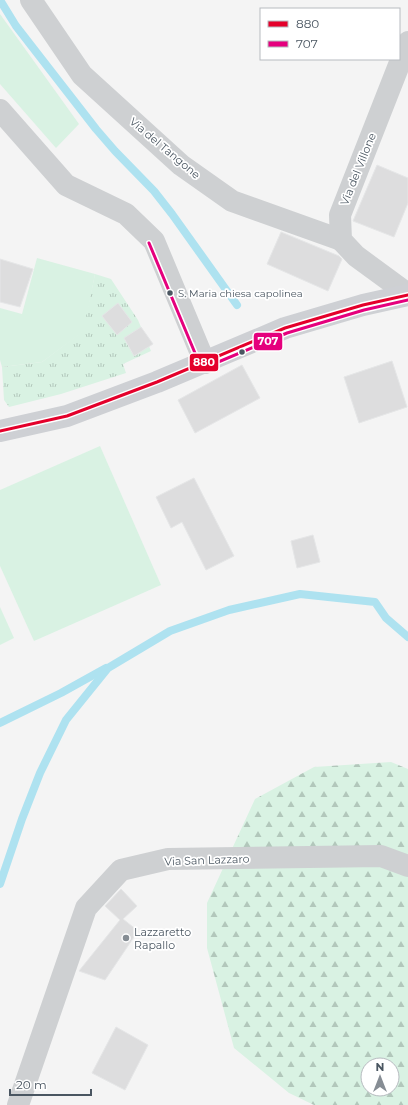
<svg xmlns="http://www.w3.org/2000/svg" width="408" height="1105" font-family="Montserrat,sans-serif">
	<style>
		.grass { fill: #d9f2e3 }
		.forest { fill: url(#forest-firs); fill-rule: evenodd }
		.park { fill: url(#park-tufts) }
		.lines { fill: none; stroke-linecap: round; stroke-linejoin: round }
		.stream { stroke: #aee2f0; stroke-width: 8 }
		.building { fill: #ddddde; stroke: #e5e6e7 }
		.street { stroke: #ced0d2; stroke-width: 22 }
		.secondary { stroke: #ced0d4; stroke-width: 22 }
		.bus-1-casing { stroke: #fff; stroke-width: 6 }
		.bus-2-casing { stroke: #fff; stroke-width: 6 }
		.bus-1 { stroke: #e4002b; stroke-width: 3 }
		.bus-2 { stroke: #e5007d; stroke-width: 3 }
		.bus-dot { fill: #4a5661; stroke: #fff; stroke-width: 1.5 }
		.poi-dot { fill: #868d94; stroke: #fff; stroke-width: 1.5 }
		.labels { text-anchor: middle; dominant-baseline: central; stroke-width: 3.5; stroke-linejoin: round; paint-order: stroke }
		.bus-label { font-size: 10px; fill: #4a5661; stroke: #fff; text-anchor: start }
		.street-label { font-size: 11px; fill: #4a5661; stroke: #fff }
		.poi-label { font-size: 11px; fill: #4a5661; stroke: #fff; text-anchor: start }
		.line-badge { stroke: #fff; stroke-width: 1.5 }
		.badge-label { font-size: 11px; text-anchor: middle; font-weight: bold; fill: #fff }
	</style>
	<defs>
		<pattern id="forest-firs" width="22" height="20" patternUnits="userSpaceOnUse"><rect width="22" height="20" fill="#d9f2e3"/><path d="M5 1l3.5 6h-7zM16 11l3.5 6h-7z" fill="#b2c7bb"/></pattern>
		<pattern id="park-tufts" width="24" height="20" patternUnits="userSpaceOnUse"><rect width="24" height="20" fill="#d9f2e3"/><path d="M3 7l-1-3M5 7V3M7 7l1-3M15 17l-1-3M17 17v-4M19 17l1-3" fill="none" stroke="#b2c7bb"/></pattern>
	</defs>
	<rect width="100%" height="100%" fill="#f4f4f4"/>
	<g class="grass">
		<polygon points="0,14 79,124 56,148 0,84"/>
		<polygon points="37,258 95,274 84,331 42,362 2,367 0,360 0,308 22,314"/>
		<polygon points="100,446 161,585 34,641 0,566 0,490"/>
		<polygon points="0,607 14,638 0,645"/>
	</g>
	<path class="forest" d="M391,762L408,769V1105H314L289,1093L234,1048L207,948V903L255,799L314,767ZM368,1065H392V1089H368Z"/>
	<polygon class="park" points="95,274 111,279 138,320 151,351 123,364 126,373 61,394 9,407 4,400 2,367 42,362 83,331"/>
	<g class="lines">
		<g class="stream">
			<polyline points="0,0 16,26 96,129 115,151 154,191 172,214 237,305"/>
			<polyline points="0,723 61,693 106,668"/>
			<polyline points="0,884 22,819 40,773 66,720 108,668 170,631 229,610 300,594 375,602 386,618 408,637"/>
		</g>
	</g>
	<g class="building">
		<polygon points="377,165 408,178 408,203 394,237 353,221"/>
		<polygon points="281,232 339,256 342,259 328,291 267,264"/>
		<polygon points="0,259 33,269 20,307 0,302"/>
		<polygon points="118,303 132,322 117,335 102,316"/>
		<polygon points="141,327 153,344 134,356 124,338"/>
		<polygon points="392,361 407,407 359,423 344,377"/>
		<polygon points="242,365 260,398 195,433 178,400"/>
		<polygon points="194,478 234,556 206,570 182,522 171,528 156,497"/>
		<polygon points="313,535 320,562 297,568 291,541"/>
		<polygon points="121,889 137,906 123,919 138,931 105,980 79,971 120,920 105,906"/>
		<polygon points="116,1027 148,1045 125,1090 92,1073"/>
	</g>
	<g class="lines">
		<g class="street">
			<polyline points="31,0 82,75 181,165 232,201 341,240"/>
			<polyline points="408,42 340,215 341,240 356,256 408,294"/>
			<polyline points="0,110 66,185 126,214 154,241 205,363"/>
			<polyline points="18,1105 86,908 121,870 168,859 381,856 408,866"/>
		</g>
		<polyline class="secondary" points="0,431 67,416 157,382 285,328 363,305 408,295"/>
		<g class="bus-1-casing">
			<polyline id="bus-1" points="0,431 67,416 157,382 285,328 363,305 408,295"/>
		</g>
		<g class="bus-2-casing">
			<polyline id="bus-2" points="149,243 200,365 204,368 287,333 364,310 408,300"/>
		</g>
		<use href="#bus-1" class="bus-1"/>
		<use href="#bus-2" class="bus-2"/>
	</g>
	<g class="bus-dot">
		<circle cx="170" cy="293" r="3.5"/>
		<circle cx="242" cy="352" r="3.5"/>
	</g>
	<circle class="poi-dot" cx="126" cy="938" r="4"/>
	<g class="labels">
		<g class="bus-label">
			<text x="178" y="293">S. Maria chiesa capolinea</text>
		</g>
		<g class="street-label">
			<text transform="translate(165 148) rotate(40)">Via del Tangone</text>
			<text transform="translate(358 169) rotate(-68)">Via del Villone</text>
			<text transform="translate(207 860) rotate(-2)">Via San Lazzaro</text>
		</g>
		<g class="poi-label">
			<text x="134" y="932">Lazzaretto<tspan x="134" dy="13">Rapallo</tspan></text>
		</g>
	</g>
	<g class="line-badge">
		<rect x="253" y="332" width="30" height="19" rx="4" fill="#e5007d"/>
		<rect x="189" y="353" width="30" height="19" rx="4" fill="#e4002b"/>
	</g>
	<g class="badge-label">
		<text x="268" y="345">707</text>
		<text x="204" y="366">880</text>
	</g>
	<rect x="260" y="8" width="140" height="52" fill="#ffffff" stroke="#b7bbc0"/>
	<rect x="268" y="21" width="20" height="6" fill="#e4002b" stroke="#b7bbc0"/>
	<text x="296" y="28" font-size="12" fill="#4a5661">880</text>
	<rect x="268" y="41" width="20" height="6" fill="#e5007d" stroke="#b7bbc0"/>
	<text x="296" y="48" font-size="12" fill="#4a5661">707</text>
	<g transform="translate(380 1077)"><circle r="19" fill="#ffffff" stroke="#b7bbc0"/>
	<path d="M0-3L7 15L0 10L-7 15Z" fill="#868d94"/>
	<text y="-6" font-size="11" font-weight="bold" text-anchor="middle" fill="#4a5661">N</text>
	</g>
	<path d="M10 1089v6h81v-6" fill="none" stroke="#4a5661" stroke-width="2"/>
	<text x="16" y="1089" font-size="12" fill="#4a5661" stroke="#ffffff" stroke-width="3" paint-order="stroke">20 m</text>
</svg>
